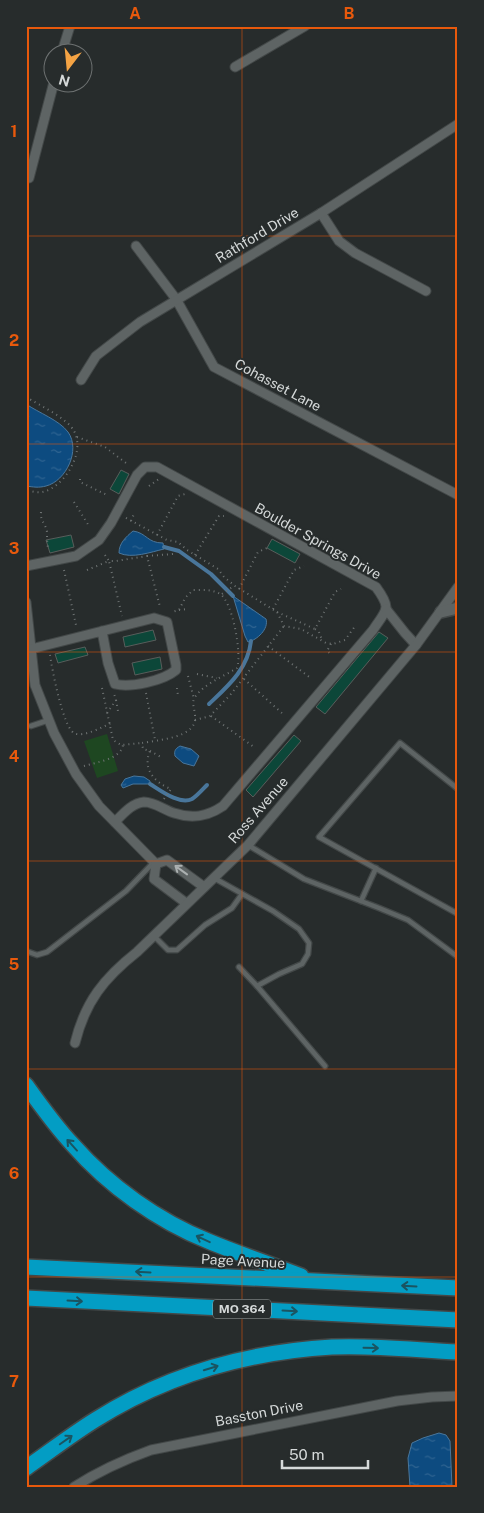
<svg xmlns="http://www.w3.org/2000/svg" width="484" height="1513" font-family="'Public Sans',sans-serif">
	<style>
		.pitch { fill: #1e4721 }
		.water { fill: url(#water-ripples); stroke: #49769b }
		.lines { fill: none; stroke-linecap: round; stroke-linejoin: round }
		.stream { stroke: #49769b; stroke-width: 4 }
		.building { fill: #0c4739; stroke: #585d5b }
		.service-casing { stroke: #434848; stroke-width: 7 }
		.minor-casing { stroke: #434848; stroke-width: 11 }
		.tertiary-casing { stroke: #434848; stroke-width: 14 }
		.motorway-casing { stroke: #434848; stroke-width: 18 }
		.path { stroke: #6f7474; stroke-width: 2; stroke-dasharray: 1 4; stroke-linecap: butt }
		.service { stroke: #5e6464; stroke-width: 4.5 }
		.minor { stroke: #5e6464; stroke-width: 9 }
		.tertiary { stroke: #5e6464; stroke-width: 11 }
		.motorway { stroke: #039dc4; stroke-width: 15 }
		.oneway { stroke: #abb0b0 }
		.oneway2 { stroke: #1a5461 }
		.grid { fill: none; stroke: #e8590c; stroke-width: 1; stroke-opacity: 0.55 }
		.labels { text-anchor: middle; dominant-baseline: central; stroke-width: 4; stroke-linejoin: round; paint-order: stroke }
		.shield { fill: #272c2c; stroke: #a1a5a5; stroke-width: 1 }
		.shield-label { font-size: 12px; font-weight: bold; fill: #d5d9d9 }
		.street-label { font-size: 14px; fill: #d5d9d9; stroke: #272c2c }
		.neatline { fill: none; stroke: #e8590c; stroke-width: 2 }
		.grid-label { font-size: 16px; text-anchor: middle; font-weight: bold; fill: #e8590c }
	</style>
	<defs>
		<pattern id="water-ripples" width="26" height="14" patternUnits="userSpaceOnUse" patternTransform="scale(1.25)"><rect width="26" height="14" fill="#0d4b80"/><path d="M2 4q2-2 4 0t4 0M15 11q2-2 4 0t4 0" fill="none" stroke="#2f6491"/></pattern>
	</defs>
	<rect width="100%" height="100%" fill="#272c2c"/>
	<polygon class="pitch" points="107,734 118,771 97,778 84,741"/>
	<g class="water">
		<path d="M26,404C39,413 59,420 68,432C81,450 66,481 46,486C39,488 33,487 26,486Z"/>
		<path d="M133,531C147,533 147,543 163,543L164,549C151,552 132,559 119,553C119,543 126,537 133,531Z"/>
		<path d="M233,596L266,619C269,629 257,640 248,642L245,636Z"/>
		<path d="M180,746L191,749L199,756L194,766L183,763L175,756C174,751 175,749 180,746Z"/>
		<polygon points="134,776 144,777 150,781 150,784 133,784 123,788 121,785 125,779"/>
		<polygon points="439,1433 446,1435 450,1441 452,1487 410,1487 408,1458 412,1443 423,1438"/>
	</g>
	<g class="lines">
		<g class="stream">
			<polyline points="164,547 179,551 211,574 233,596"/>
			<path d="M209,704C228,686 248,669 251,641"/>
			<path d="M150,784C160,790 179,805 192,799C197,796 203,789 207,785"/>
		</g>
	</g>
	<g class="building">
		<polygon points="121,470 129,474 119,494 110,489"/>
		<polygon points="71,535 74,547 50,553 46,540"/>
		<polygon points="272,539 300,554 295,563 267,548"/>
		<polygon points="153,630 156,640 125,647 123,637"/>
		<polygon points="379,632 388,638 325,714 316,707"/>
		<polygon points="85,647 88,655 58,663 55,654"/>
		<polygon points="160,657 162,669 135,675 132,663"/>
		<polygon points="294,735 301,741 253,797 246,790"/>
	</g>
	<g class="lines">
		<g class="service-casing">
			<g id="service">
				<polyline points="31,726 49,720"/>
				<polyline points="458,789 400,743 319,837 458,914"/>
				<polyline points="248,845 304,879 379,908 408,920 458,957"/>
				<polyline points="214,878 273,911 299,929 309,943 308,954 302,964 279,974 257,986"/>
				<polyline points="361,901 376,868"/>
				<polyline points="154,936 168,950 177,950 205,925 232,908 242,894"/>
				<polyline points="26,951 37,955 47,952 126,891 154,862"/>
				<polyline points="239,967 257,986 325,1066"/>
			</g>
		</g>
		<g class="minor-casing">
			<g id="minor">
				<polyline points="62,52 70,26"/>
				<polyline points="235,67 305,26"/>
				<polyline points="29,178 54,82"/>
				<polyline points="321,213 339,241 355,253 426,291"/>
				<polyline points="136,246 176,299 214,367 458,495"/>
				<polyline points="81,380 96,356 140,322 321,213 458,124"/>
				<path d="M26,566L76,556L99,540L111,523L137,475L145,467H157L376,587C392,609 387,609 373,630L223,806C207,817 192,819 174,813C164,810 155,802 144,802C132,803 123,814 115,822"/>
				<polyline points="26,602 35,685 54,733 76,774 99,806 156,864"/>
				<polyline points="386,609 405,633 416,645"/>
				<path d="M31,649L154,618L167,622L176,665V670C163,681 130,688 115,684L108,663L102,631"/>
				<polyline points="156,864 167,860 204,887"/>
				<polyline points="156,864 154,879 186,903"/>
				<path d="M75,1043C85,1002 104,978 137,952L248,845L416,645L458,587"/>
				<path d="M74,1487C99,1471 123,1460 151,1450L397,1401L432,1397L458,1396"/>
			</g>
		</g>
		<g class="tertiary-casing">
			<polyline id="tertiary" points="441,612 458,608"/>
		</g>
		<g class="motorway-casing">
			<g id="motorway">
				<path d="M26,1085C41,1106 56,1127 73,1145C109,1186 158,1221 208,1241C239,1254 270,1264 301,1276"/>
				<polyline points="26,1267 458,1288"/>
				<polyline points="26,1298 458,1320"/>
				<path d="M26,1468C49,1452 71,1435 95,1420C166,1375 248,1352 332,1347C374,1345 416,1350 458,1352"/>
			</g>
		</g>
		<g class="path">
			<path d="M26,397C39,405 67,418 74,431C86,452 64,488 42,492C37,493 31,491 26,490"/>
			<polyline points="77,437 105,447 126,463"/>
			<polyline points="80,479 80,482 107,495"/>
			<polyline points="149,486 159,479"/>
			<polyline points="74,502 89,526"/>
			<path d="M41,512C40,521 46,524 47,532C47,538 47,542 48,548"/>
			<polyline points="126,518 167,540 178,542 187,550 218,569 224,577 235,586 277,612 284,626 301,629 326,643 333,644 345,640 356,625"/>
			<polyline points="131,521 134,514"/>
			<polyline points="157,535 178,496 185,494"/>
			<polyline points="105,555 109,561 116,561 147,556 160,607"/>
			<polyline points="195,555 219,516 224,516"/>
			<polyline points="147,556 173,554 174,557"/>
			<polyline points="64,570 76,625"/>
			<polyline points="87,570 109,561 122,616"/>
			<polyline points="239,589 258,552 267,548"/>
			<polyline points="222,594 234,586"/>
			<polyline points="273,609 294,570 304,566"/>
			<polyline points="179,610 188,609"/>
			<polyline points="277,612 315,629 335,592 341,589"/>
			<polyline points="315,629 319,632 322,640"/>
			<polyline points="331,644 327,651 332,655"/>
			<polyline points="268,646 312,679"/>
			<path d="M50,655C52,669 63,727 74,733C82,738 103,727 111,723"/>
			<polyline points="197,674 217,678"/>
			<polyline points="188,676 194,699"/>
			<polyline points="244,679 283,714"/>
			<polyline points="102,688 113,740 121,745 142,743"/>
			<polyline points="177,688 178,696"/>
			<polyline points="146,693 155,740"/>
			<polyline points="116,700 118,711"/>
			<polyline points="107,713 116,700 114,694"/>
			<polyline points="211,716 254,747"/>
			<polyline points="195,720 210,716 231,694 284,626"/>
			<polyline points="150,751 161,757"/>
			<path d="M84,766C97,762 121,759 123,745"/>
			<path d="M164,799L171,789C155,783 142,769 150,751L143,749L142,743C157,740 198,738 195,716C195,709 191,703 195,697C205,683 223,677 237,668C242,655 233,602 220,594C212,589 203,590 193,590L185,598L179,610L172,612"/>
		</g>
		<use href="#service" class="service"/>
		<use href="#minor" class="minor"/>
		<use href="#tertiary" class="tertiary"/>
		<use href="#motorway" class="motorway"/>
	</g>
	<defs><path id="oneway-shaft" d="M-6 0H5M1.5-3L5.5 0L1.5 3" fill="none" stroke-width="1.6" stroke-linecap="round" stroke-linejoin="round" transform="scale(1.25)"/></defs>
	<use class="oneway" href="#oneway-shaft" transform="translate(181 870) rotate(-144)"/>
	<g class="oneway2">
		<use href="#oneway-shaft" transform="translate(72 1145) rotate(-132)"/>
		<use href="#oneway-shaft" transform="translate(203 1239) rotate(-155)"/>
		<use href="#oneway-shaft" transform="translate(143 1272) rotate(-177)"/>
		<use href="#oneway-shaft" transform="translate(409 1286) rotate(-177)"/>
		<use href="#oneway-shaft" transform="translate(75 1301) rotate(3)"/>
		<use href="#oneway-shaft" transform="translate(290 1311) rotate(3)"/>
		<use href="#oneway-shaft" transform="translate(371 1348) rotate(1)"/>
		<use href="#oneway-shaft" transform="translate(211 1368) rotate(-17)"/>
		<use href="#oneway-shaft" transform="translate(66 1440) rotate(-35)"/>
	</g>
	<path class="grid" d="M242,26V1487M26,236H458M26,444H458M26,652H458M26,861H458M26,1069H458M26,1277H458"/>
	<g class="labels">
		<rect class="shield" x="213" y="1299.5" width="58" height="19" rx="4"/>
		<g class="shield-label">
			<text x="242" y="1309">MO 364</text>
		</g>
		<g class="street-label">
			<text transform="translate(257 235) rotate(-31)">Rathford Drive</text>
			<text transform="translate(278 385) rotate(28)">Cohasset Lane</text>
			<text transform="translate(318 541) rotate(29)">Boulder Springs Drive</text>
			<text transform="translate(258 810) rotate(-49)">Ross Avenue</text>
			<text transform="translate(243 1261) rotate(3)">Page Avenue</text>
			<text transform="translate(259 1413) rotate(-11)">Basston Drive</text>
		</g>
	</g>
	<rect width="484" height="1513" fill="none" stroke="#272c2c" stroke-width="55"/>
	<g transform="translate(68 68) rotate(196)"><circle r="24" fill="#272c2c" stroke="#6d7171"/>
	<path d="M0-4L9 19L0 12L-9 19Z" fill="#f4a344"/>
	<text y="-8" font-size="14" font-weight="bold" text-anchor="middle" fill="#d5d9d9">N</text>
	</g>
	<path d="M282 1460v8h86v-8" fill="none" stroke="#d5d9d9" stroke-width="2.5"/>
	<text x="289" y="1460" font-size="15" fill="#d5d9d9" stroke="#272c2c" stroke-width="4" paint-order="stroke">50 m</text>
	<rect x="28" y="28" width="428" height="1458" class="neatline"/>
	<g class="grid-label">
		<text x="135" y="19">A</text>
		<text x="349" y="19">B</text>
		<text x="14" y="137">1</text>
		<text x="14" y="346">2</text>
		<text x="14" y="554">3</text>
		<text x="14" y="762">4</text>
		<text x="14" y="970">5</text>
		<text x="14" y="1179">6</text>
		<text x="14" y="1387">7</text>
	</g>
</svg>
